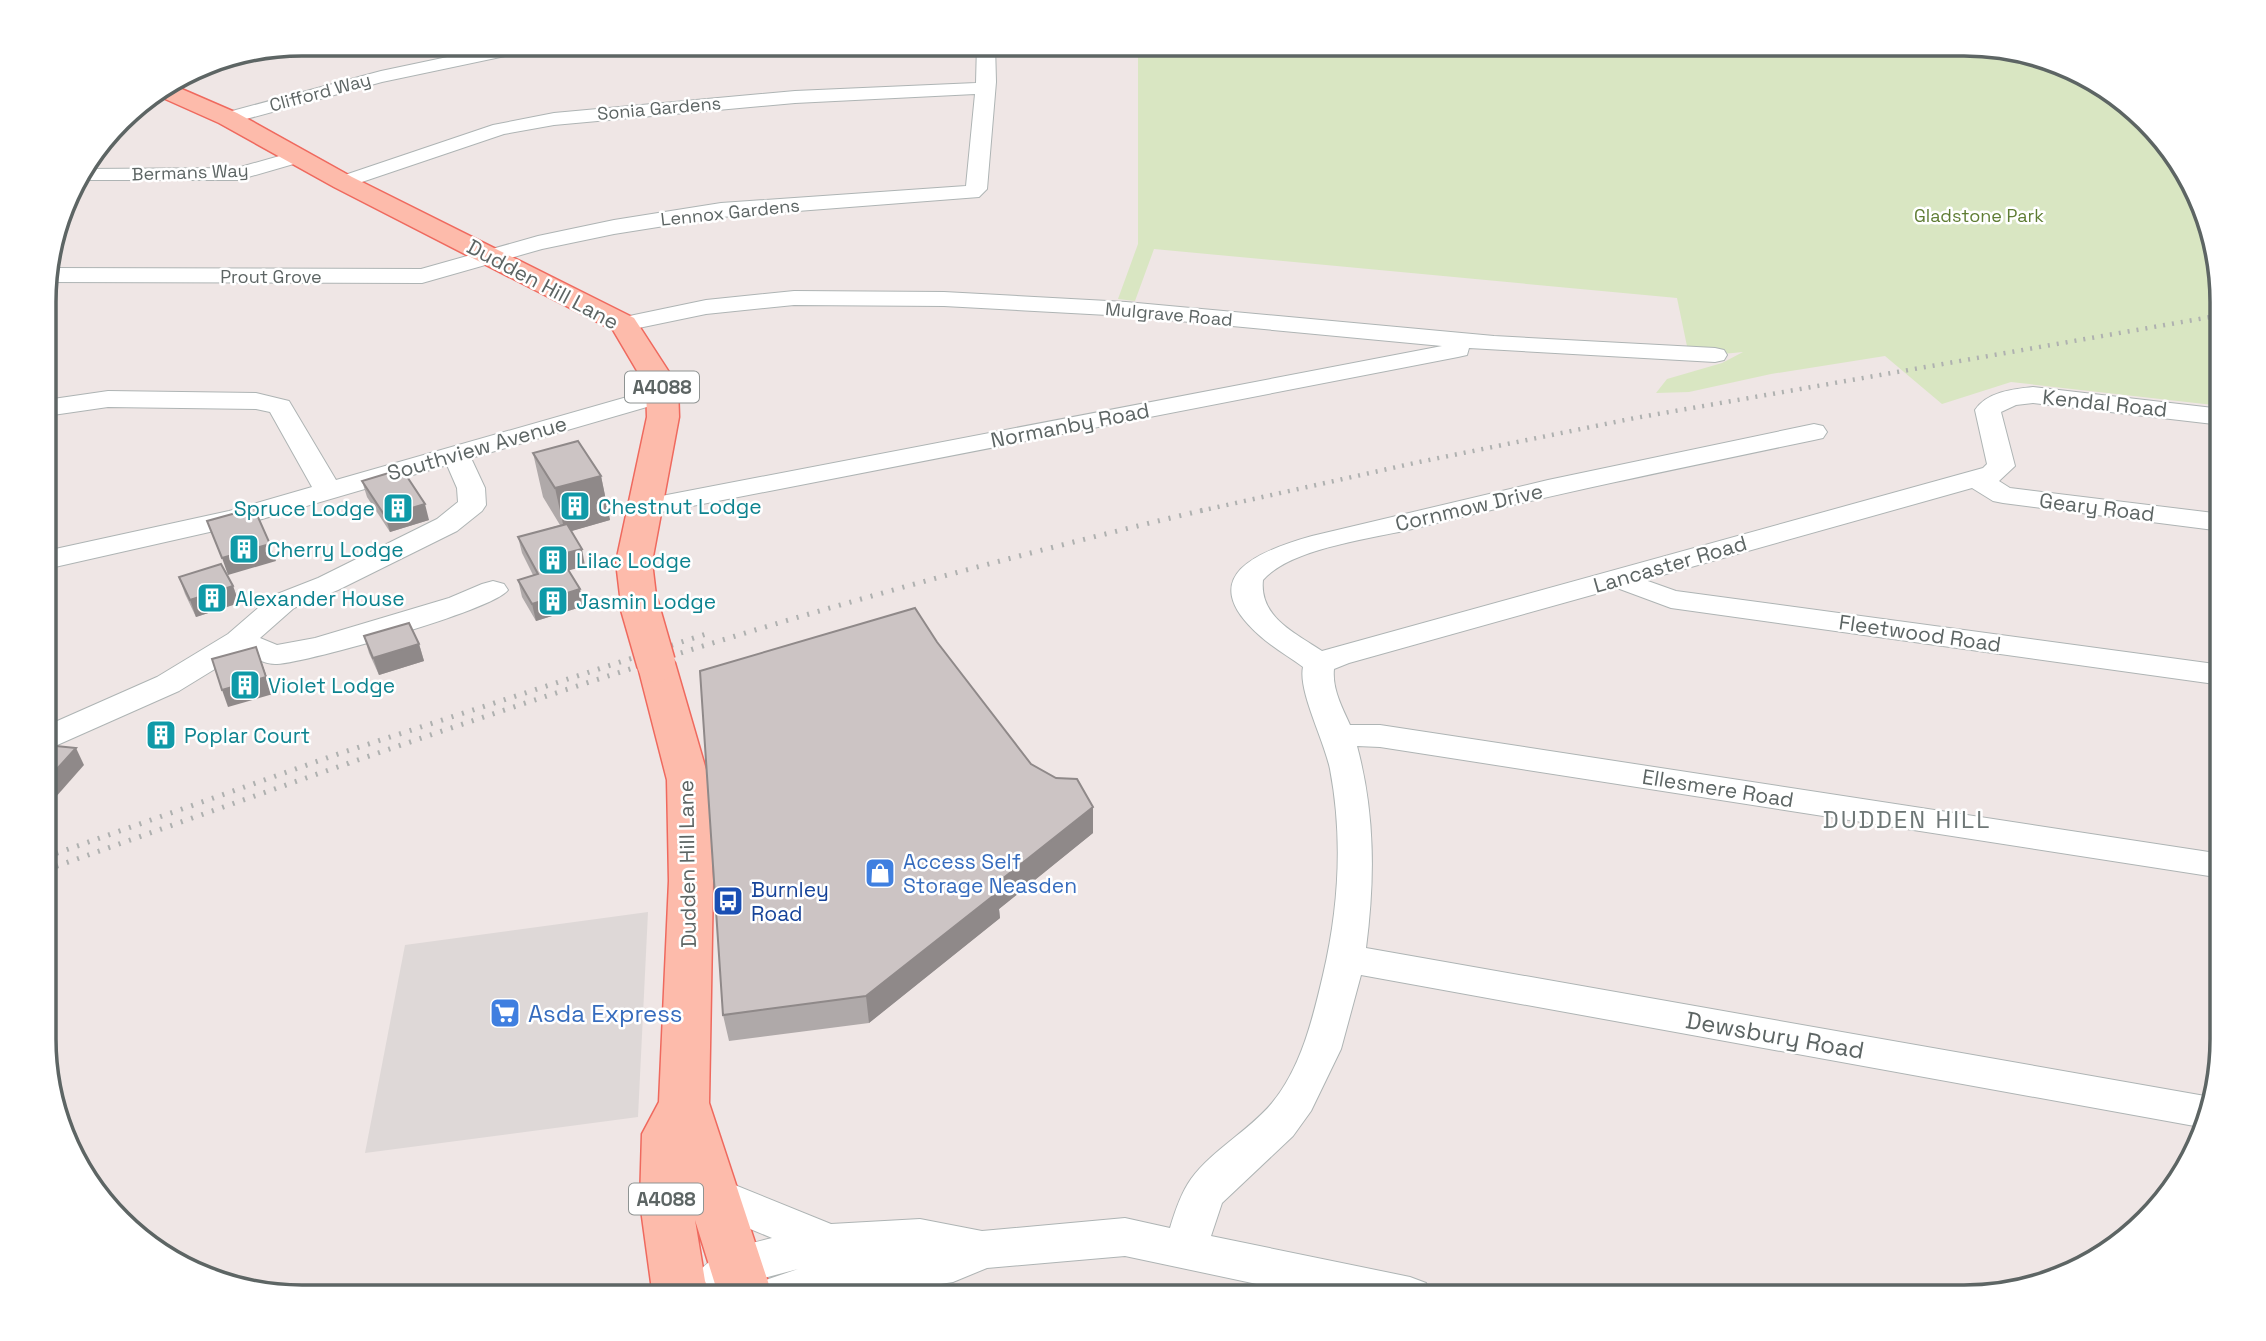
<svg xmlns="http://www.w3.org/2000/svg" width="2266" height="1341" font-family="'Space Grotesk',sans-serif">
	<style>
		.commercial { fill: #fde0db }
		.industrial { fill: #ded8d7 }
		.green { fill: #d9e6c2 }
		.lines { fill: none; stroke-linecap: round; stroke-linejoin: round }
		.minor-casing { stroke: #aeb4b4; stroke-width: 2 }
		.major-casing { stroke: #ef695e; stroke-width: 3 }
		.minor { fill: #fff; fill-rule: evenodd }
		.major { fill: #fdbbab; fill-rule: evenodd }
		.rail-far1 { stroke: #afb1b0; stroke-width: 4.5; stroke-dasharray: 2 7; stroke-linecap: butt }
		.rail { stroke: #afb1b0; stroke-width: 5; stroke-dasharray: 2 9; stroke-linecap: butt }
		.major-bridge-casing { stroke: #ef695e; stroke-width: 41; stroke-linecap: butt }
		.major-bridge { stroke: #fdbbab; stroke-width: 38 }
		.wall { fill: #afa9a9 }
		.shaded-wall { fill: #8f8989 }
		.building { fill: #ccc4c4; stroke: #8f8989; stroke-width: 2 }
		.labels { text-anchor: middle; dominant-baseline: central; stroke-width: 5; stroke-linejoin: round; paint-order: stroke }
		.far-street-label { font-size: 18px; fill: #5d6564; stroke: #fff }
		.far-park-label { font-size: 18px; fill: #5f7d34; stroke: #fff }
		.shield { fill: #fff; stroke: #8e9392; stroke-width: 2 }
		.shield-label { font-size: 19px; font-weight: bold; fill: #5d6564 }
		.street-label { font-size: 21px; fill: #5d6564; stroke: #fff }
		.culture-label { font-size: 21px; fill: #0d838f; stroke: #fff; text-anchor: start }
		.shop-label { font-size: 21px; fill: #366cbe; stroke: #fff; text-anchor: start }
		.transit-label { font-size: 21px; fill: #164399; stroke: #fff; text-anchor: start }
		.quarter-label { font-size: 24px; letter-spacing: 2px; fill: #6e7776; stroke: #fff }
		.near-shop-label { font-size: 24px; fill: #366cbe; stroke: #fff; text-anchor: start }
		.near-street-label { font-size: 24px; fill: #5d6564; stroke: #fff }
		.rim { fill: none; stroke: #5d6564; stroke-width: 3.5 }
	</style>
	<rect width="100%" height="100%" fill="#efe6e5"/>
	<polygon class="commercial" points="1113,1290 1163,1297 1007,1297 1044,1292"/>
	<polygon class="industrial" points="648,912 638,1117 365,1153 405,945"/>
	<polygon class="green" points="1138,44 1965,44 2031,53 2094,79 2187,172 2222,285 2222,406 2011,382 1942,404 1885,356 1771,374 1689,392 1656,393 1667,379 1722,363 1743,352 1712,355 1688,351 1677,298 1154,249 1135,301 1118,299 1138,244"/>
	<g class="lines">
		<g class="minor-casing">
			<g id="minor">
				<polygon points="509,44 546,44 543,48 382,82 228,124 221,122 218,118 221,114 381,71"/>
				<polygon points="977,44 995,44 996,82 987,189 979,197 721,217 614,234 542,249 422,283 46,282 46,268 421,269 538,236 614,220 721,203 966,186 975,94 795,103 554,125 504,134 350,186 336,186 332,182 336,178 493,125 554,113 795,91 976,83"/>
				<polygon points="297,151 304,153 307,157 304,161 238,180 76,180 85,169 237,168"/>
				<polygon points="794,291 944,292 1126,302 1494,336 1715,348 1724,350 1727,355 1724,360 1715,362 1469,348 1467,355 1458,357 646,515 636,513 632,507 636,501 646,499 1442,346 1126,316 944,306 794,305 706,314 624,331 615,329 612,324 615,319 706,300"/>
				<path d="M662,387L671,390L675,395L671,400L471,458L485,488L486,505L482,511L457,531L338,590L294,608L260,638L277,645L315,638L449,598L482,584L493,581L504,584L508,590C494,610 309,662 277,664C266,665 252,657 241,653L179,691L46,750V726L157,677L228,634L272,596L318,578L437,519L458,502L457,488L447,465L245,524L46,569V551L229,511L312,487L270,412L256,409L108,407L46,416V400L108,391L256,393L289,401L336,480Z"/>
				<path d="M2033,387L2222,409V425L2033,403L2016,405L2001,412L2015,466L1999,481L2010,488L2222,514V531L2003,503L1993,501L1972,488L1645,580L1676,591L2222,665V685L1671,608L1617,588L1349,663L1334,669C1332,689 1342,707 1350,725H1380L2222,854V878L1380,747L1357,746C1375,813 1375,879 1366,948L2205,1096L2209,1097L2200,1127L1361,975L1341,1049L1311,1111L1293,1136L1222,1203L1211,1236L1410,1277L1426,1283L1432,1297H1318L1125,1256L987,1268L953,1282L879,1294L751,1297L757,1283L798,1269L749,1282L734,1297H683C702,1255 730,1248 772,1238L700,1208L694,1195L700,1182L715,1177L831,1224L920,1219L982,1231L1125,1218L1170,1228C1175,1211 1181,1193 1191,1179C1213,1149 1249,1131 1272,1103C1301,1068 1313,1018 1323,975C1339,907 1343,837 1330,769C1324,740 1298,691 1303,667C1288,656 1272,647 1259,635C1193,576 1259,551 1312,536L1548,480L1814,424L1823,426L1827,432L1823,438L1814,440C1680,468 1546,496 1412,529C1371,539 1291,548 1263,580C1259,617 1295,633 1322,651L1983,468L1987,464L1975,410C1987,392 2013,389 2033,387Z"/>
			</g>
		</g>
		<g class="major-casing">
			<g id="major">
				<polygon points="170,84 237,113 352,177 634,318 678,386 679,417 652,562 657,604 652,612 639,615 626,612 621,604 616,562 647,417 646,386 613,330 334,187 219,123 154,94"/>
				<polygon points="656,651 670,655 675,663 709,780 713,881 709,1103 773,1297 719,1297 695,1220 705,1281 712,1297 655,1297 652,1290 640,1202 642,1134 659,1102 669,881 667,780 637,663 642,655"/>
			</g>
		</g>
		<use href="#minor" class="minor"/>
		<use href="#major" class="major"/>
		<polyline class="rail-far1" points="1200,511 1419,462 1635,418 2222,315"/>
		<g class="rail">
			<polyline points="46,857 338,754 706,634"/>
			<path d="M46,870C254,796 461,722 671,656C848,600 1027,552 1208,509"/>
		</g>
		<g class="major-bridge-casing">
			<polyline id="major-bridge" points="639,604 656,663"/>
		</g>
		<use href="#major-bridge" class="major-bridge"/>
	</g>
	<g class="wall">
		<polygon points="533,453 601,476 610,520 571,531 585,566 568,570 584,606 536,621 522,597 518,580 533,575 522,553 518,537 560,525 543,497"/>
		<polygon points="362,481 429,520 390,532 367,497"/>
		<polygon points="179,577 233,586 239,603 196,617 185,594"/>
		<polygon points="364,636 419,644 424,661 379,675 369,653"/>
		<polygon points="937,642 1031,764 1093,833 999,909 1000,918 869,1023 729,1041 723,1015"/>
	</g>
	<g class="shaded-wall">
		<polygon points="601,476 610,520 565,533 555,488"/>
		<polygon points="425,504 429,520 390,532 385,516"/>
		<polygon points="270,544 276,561 228,575 222,558"/>
		<polygon points="582,549 585,566 563,572 559,555"/>
		<polygon points="233,586 239,603 196,617 190,600"/>
		<polygon points="580,589 584,606 536,621 532,604"/>
		<polygon points="419,644 424,661 379,675 373,658"/>
		<polygon points="256,647 273,694 228,707 222,690"/>
		<polygon points="76,748 84,765 47,807 46,804 46,781"/>
		<polygon points="1093,807 1093,833 999,909 1000,918 869,1023 866,996 992,887"/>
	</g>
	<g class="building">
		<polygon points="578,441 601,476 555,488 533,453"/>
		<polygon points="402,469 425,504 385,516 362,481"/>
		<polygon points="254,508 270,544 222,558 207,521"/>
		<polygon points="567,524 582,549 559,555 580,589 532,604 518,580 538,574 518,537"/>
		<polygon points="221,564 233,586 190,600 179,577"/>
		<polygon points="915,608 937,642 1031,764 1056,778 1077,779 1093,807 992,887 998,892 866,996 723,1015 700,671"/>
		<polygon points="409,623 419,644 373,658 364,636"/>
		<polygon points="256,647 266,677 222,690 212,659"/>
		<polygon points="46,745 76,748 46,781"/>
	</g>
	<defs>
		<g id="building-square" transform="scale(1.575)"><rect x="-9" y="-9" width="18" height="18" rx="4" fill="#0f9aa8" stroke="#fff"/><path d="M-4-6H4V6H1V3H-1V6H-4ZM-2.5-4.3h1.7v1.8h-1.7ZM.8-4.3h1.7v1.8H.8ZM-2.5-1h1.7V.8h-1.7ZM.8-1h1.7V.8H.8Z" fill="#fff"/></g>
		<g id="shop-square" transform="scale(1.575)"><rect x="-9" y="-9" width="18" height="18" rx="4" fill="#3f7fe0" stroke="#fff"/><path d="M-5-2.5h2.3a2.7 3.5 0 0 1 5.4 0H5L5.5 6h-11ZM-1.5-2.5h3a1.5 2.3 0 0 0-3 0Z" fill="#fff"/></g>
		<g id="bus-square" transform="scale(1.575)"><rect x="-9" y="-9" width="18" height="18" rx="4" fill="#1a4fb4" stroke="#fff"/><path d="M-5-6H5V4H4V6H2V4H-2V6H-4V4H-5ZM-3.5-4V0h7V-4ZM-3.5 1.2v1.5H-2V1.2ZM2 1.2v1.5H3.5V1.2Z" fill="#fff"/></g>
		<g id="supermarket-square" transform="scale(1.575)"><rect x="-9" y="-9" width="18" height="18" rx="4" fill="#3f7fe0" stroke="#fff"/><path d="M-6-5.5h2.5l.6 2H6L4.5 2H-2.5L-4.4-4H-6ZM-1.5 3.2a1.3 1.3 0 1 0 .1 0ZM3 3.2a1.3 1.3 0 1 0 .1 0Z" fill="#fff"/></g>
	</defs>
	<g fill-rule="evenodd">
		<use href="#building-square" x="575" y="506"/>
		<use href="#building-square" x="398" y="508"/>
		<use href="#building-square" x="244" y="549"/>
		<use href="#building-square" x="553" y="560"/>
		<use href="#building-square" x="212" y="598"/>
		<use href="#building-square" x="553" y="601"/>
		<use href="#building-square" x="245" y="685"/>
		<use href="#building-square" x="161" y="735"/>
		<use href="#shop-square" x="880" y="873"/>
		<use href="#bus-square" x="728" y="901"/>
		<use href="#supermarket-square" x="505" y="1013"/>
	</g>
	<g class="labels">
		<g class="far-street-label">
			<text transform="translate(320 92) rotate(-15)">Clifford Way</text>
			<text transform="translate(659 108) rotate(-5)">Sonia Gardens</text>
			<text transform="translate(190 172) rotate(-2)">Bermans Way</text>
			<text transform="translate(730 212) rotate(-6)">Lennox Gardens</text>
			<text x="271" y="276">Prout Grove</text>
			<text transform="translate(1169 314) rotate(5)">Mulgrave Road</text>
		</g>
		<g class="far-park-label">
			<text x="1979" y="215">Gladstone Park</text>
		</g>
		<g class="shield">
			<rect x="625" y="371.5" width="74" height="31" rx="5"/>
			<rect x="629" y="1183.5" width="74" height="31" rx="5"/>
		</g>
		<g class="shield-label">
			<text x="662" y="387">A4088</text>
			<text x="666" y="1199">A4088</text>
		</g>
		<g class="street-label">
			<text transform="translate(543 284) rotate(28)">Dudden Hill Lane</text>
			<text transform="translate(2105 403) rotate(6)">Kendal Road</text>
			<text transform="translate(1070 425) rotate(-11)">Normanby Road</text>
			<text transform="translate(477 448) rotate(-16)">Southview Avenue</text>
			<text transform="translate(1469 507) rotate(-13)">Cornmow Drive</text>
			<text transform="translate(2097 507) rotate(7)">Geary Road</text>
			<text transform="translate(1670 564) rotate(-16)">Lancaster Road</text>
			<text transform="translate(1920 633) rotate(8)">Fleetwood Road</text>
			<text transform="translate(1718 788) rotate(9)">Ellesmere Road</text>
			<text transform="translate(687 864) rotate(-91)">Dudden Hill Lane</text>
		</g>
		<g class="culture-label">
			<text x="598" y="506">Chestnut Lodge</text>
			<text x="375" y="508" text-anchor="end">Spruce Lodge</text>
			<text x="267" y="549">Cherry Lodge</text>
			<text x="576" y="560">Lilac Lodge</text>
			<text x="235" y="598">Alexander House</text>
			<text x="576" y="601">Jasmin Lodge</text>
			<text x="268" y="685">Violet Lodge</text>
			<text x="184" y="735">Poplar Court</text>
		</g>
		<g class="shop-label">
			<text x="903" y="861">Access Self<tspan x="903" dy="24">Storage Neasden</tspan></text>
		</g>
		<g class="transit-label">
			<text x="751" y="889">Burnley<tspan x="751" dy="24">Road</tspan></text>
		</g>
		<g class="quarter-label">
			<text x="1907" y="819">DUDDEN HILL</text>
		</g>
		<g class="near-shop-label">
			<text x="528" y="1013">Asda Express</text>
		</g>
		<g class="near-street-label">
			<text transform="translate(1775 1035) rotate(10)">Dewsbury Road</text>
		</g>
	</g>
	<path d="M0 0H2266V1341H0ZM302 56H1964A246 246 0 0 1 2210 302V1039A246 246 0 0 1 1964 1285H302A246 246 0 0 1 56 1039V302A246 246 0 0 1 302 56Z" fill="#fff" fill-rule="evenodd"/>
	<path class="rim" d="M302 56H1964A246 246 0 0 1 2210 302V1039A246 246 0 0 1 1964 1285H302A246 246 0 0 1 56 1039V302A246 246 0 0 1 302 56Z"/>
</svg>
